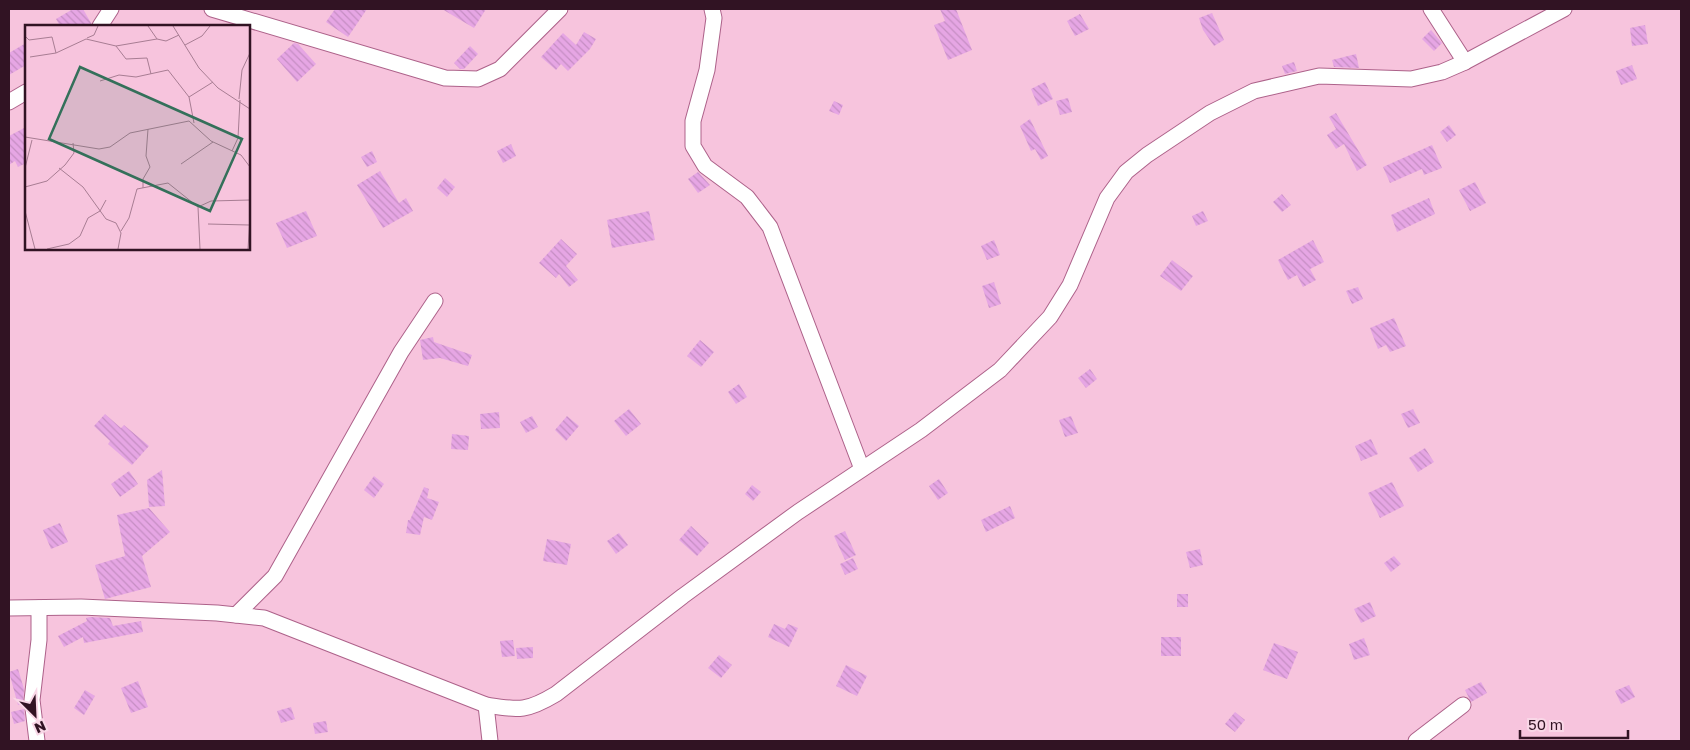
<svg xmlns="http://www.w3.org/2000/svg" width="1690" height="750" font-family="'Golos Text',sans-serif">
	<style>
		.building { fill: url(#building-back-hatch) }
		.lines { fill: none; stroke-linecap: round; stroke-linejoin: round }
		.street-casing { stroke: #ad628a; stroke-width: 17 }
		.street { stroke: #fff; stroke-width: 15 }
		.inset-road { fill: none; stroke: #a87d93; stroke-width: 1 }
		.view { fill: #34705a; fill-opacity: 0.15; stroke: #34705a; stroke-width: 2.5 }
		.inset-edge { fill: none; stroke: #311323; stroke-width: 2.5 }
	</style>
	<defs>
		<pattern id="building-back-hatch" width="6" height="6" patternUnits="userSpaceOnUse" patternTransform="scale(1.25)"><rect width="6" height="6" fill="#e6a6e4"/><path d="M-1 5l2 2M0 0l6 6M5-1l2 2" fill="none" stroke="#c68ec3"/></pattern>
	</defs>
	<rect width="100%" height="100%" fill="#f7c4dd"/>
	<g class="building">
		<polygon points="73,9 83,9 91,23 91,26 60,26 56,19"/>
		<polygon points="335,9 367,9 348,37 326,22"/>
		<polygon points="442,9 486,9 474,28"/>
		<polygon points="940,9 956,9 972,50 948,60 934,25 945,21"/>
		<polygon points="1212,13 1224,40 1214,46 1203,30 1199,18"/>
		<polygon points="1080,14 1089,29 1075,36 1067,21"/>
		<polygon points="1645,25 1648,44 1632,46 1630,28"/>
		<polygon points="1431,30 1442,43 1434,51 1422,39"/>
		<polygon points="584,32 596,39 590,49 568,71 561,64 556,70 541,57 563,33 576,45"/>
		<polygon points="26,43 26,65 9,75 9,53"/>
		<polygon points="294,43 298,44 316,64 297,82 277,59"/>
		<polygon points="470,46 478,54 464,69 460,69 454,63"/>
		<polygon points="1356,54 1359,68 1334,67 1332,60"/>
		<polygon points="1294,62 1297,71 1285,74 1282,66"/>
		<polygon points="1632,65 1637,79 1621,85 1616,71"/>
		<polygon points="1045,82 1053,99 1038,106 1031,89"/>
		<polygon points="1068,98 1072,112 1060,115 1056,101"/>
		<polygon points="834,101 843,105 839,115 829,111"/>
		<polygon points="1336,113 1367,165 1357,171 1344,144 1336,149 1327,135 1336,129 1329,117"/>
		<polygon points="1030,119 1048,156 1041,160 1035,149 1031,151 1020,126"/>
		<polygon points="1449,125 1456,135 1447,142 1440,132"/>
		<polygon points="26,127 26,163 18,167 15,161 9,165 9,136"/>
		<polygon points="511,144 516,156 503,163 497,151"/>
		<polygon points="1432,145 1442,168 1424,175 1422,169 1390,183 1383,167"/>
		<polygon points="372,151 377,162 367,167 361,157"/>
		<polygon points="380,171 399,203 406,198 413,211 383,228 357,185"/>
		<polygon points="698,172 710,185 698,193 688,179"/>
		<polygon points="445,178 455,187 447,197 437,188"/>
		<polygon points="1475,182 1486,203 1470,211 1459,190"/>
		<polygon points="1282,194 1291,205 1282,212 1273,202"/>
		<polygon points="1429,198 1435,214 1397,232 1391,215"/>
		<polygon points="306,211 317,236 287,248 276,223"/>
		<polygon points="649,211 655,240 612,248 607,220"/>
		<polygon points="1203,211 1208,221 1196,226 1192,216"/>
		<polygon points="561,239 577,254 566,266 578,280 569,287 559,274 556,278 539,263"/>
		<polygon points="994,240 1000,255 987,260 981,246"/>
		<polygon points="1313,240 1324,262 1310,269 1316,280 1303,287 1297,275 1288,280 1278,260"/>
		<polygon points="1172,260 1193,276 1181,291 1160,276"/>
		<polygon points="994,282 1001,304 989,308 982,286"/>
		<polygon points="1358,287 1363,299 1352,304 1346,291"/>
		<polygon points="1394,318 1406,346 1390,352 1386,345 1378,349 1370,328"/>
		<polygon points="433,337 434,342 472,355 468,366 440,358 423,360 420,340"/>
		<polygon points="700,340 714,352 701,367 687,356"/>
		<polygon points="1090,369 1097,379 1086,388 1078,378"/>
		<polygon points="739,384 747,397 736,404 728,392"/>
		<polygon points="629,409 641,424 626,436 614,421"/>
		<polygon points="1413,409 1420,423 1408,428 1401,414"/>
		<polygon points="499,412 500,428 481,429 480,414"/>
		<polygon points="105,414 121,428 124,425 149,446 132,465 108,444 110,441 94,426"/>
		<polygon points="532,416 538,427 526,433 520,422"/>
		<polygon points="567,416 579,426 566,441 555,430"/>
		<polygon points="1071,416 1078,433 1065,437 1059,420"/>
		<polygon points="452,434 469,436 468,450 451,449"/>
		<polygon points="1371,439 1378,454 1361,461 1355,446"/>
		<polygon points="1425,448 1434,462 1418,472 1409,458"/>
		<polygon points="162,470 165,506 149,507 147,480"/>
		<polygon points="129,471 138,484 120,497 111,484"/>
		<polygon points="374,476 384,484 374,498 364,490"/>
		<polygon points="939,479 948,493 938,500 929,486"/>
		<polygon points="1392,482 1404,506 1380,518 1368,493"/>
		<polygon points="752,485 761,492 753,501 745,494"/>
		<polygon points="424,487 429,489 427,498 439,502 432,520 424,517 420,535 406,533 408,520 410,520"/>
		<polygon points="1010,506 1015,518 986,532 981,520"/>
		<polygon points="149,508 170,532 142,556 151,587 105,599 95,565 125,556 117,515"/>
		<polygon points="60,523 68,542 51,549 43,530"/>
		<polygon points="691,526 709,543 697,556 679,540"/>
		<polygon points="845,531 856,555 845,560 834,536"/>
		<polygon points="619,533 628,545 616,554 607,541"/>
		<polygon points="547,539 571,544 567,565 543,561"/>
		<polygon points="1200,549 1203,565 1190,568 1186,552"/>
		<polygon points="1394,556 1401,564 1391,572 1384,563"/>
		<polygon points="853,558 858,569 845,575 840,564"/>
		<rect x="1177" y="594" width="11" height="13"/>
		<polygon points="1370,602 1376,616 1361,623 1354,609"/>
		<polygon points="90,617 110,618 113,626 141,621 143,632 84,643 83,637 64,647 58,636 87,621 86,618"/>
		<polygon points="774,624 785,629 788,624 798,628 789,647 768,637"/>
		<rect x="1161" y="637" width="20" height="19"/>
		<polygon points="1364,638 1370,655 1354,660 1349,644"/>
		<polygon points="513,640 515,656 502,657 500,641"/>
		<polygon points="1274,643 1298,652 1287,679 1263,670"/>
		<polygon points="533,647 533,658 517,659 516,648"/>
		<polygon points="719,655 732,665 721,678 708,668"/>
		<polygon points="846,665 867,676 857,696 836,686"/>
		<polygon points="18,669 24,689 23,704 18,705 9,672"/>
		<polygon points="138,681 148,707 131,713 121,688"/>
		<polygon points="1481,682 1487,693 1471,702 1465,690"/>
		<polygon points="1629,685 1635,697 1621,704 1615,691"/>
		<polygon points="85,690 95,696 84,715 74,708"/>
		<polygon points="291,707 295,719 281,723 277,711"/>
		<polygon points="24,709 25,721 14,724 11,712"/>
		<polygon points="1235,712 1245,720 1235,732 1225,724"/>
		<polygon points="326,721 328,732 315,734 313,723"/>
	</g>
	<g class="lines">
		<g class="street-casing">
			<g id="street">
				<polyline points="212,9 445,78 478,79 500,69 560,9"/>
				<polyline points="712,9 714,18 707,70 693,121 693,146 705,166 747,197 770,227 862,469"/>
				<polyline points="1431,9 1465,62"/>
				<polyline points="100,26 111,9"/>
				<polyline points="9,102 26,92"/>
				<path d="M9,608L81,607L217,613L264,618L486,705C519,710 526,712 556,694L683,596L798,512L921,430L1000,370L1050,317L1070,285L1107,198L1126,172L1147,155L1210,113L1254,91L1319,76L1411,79L1442,72L1465,62L1564,9"/>
				<polyline points="236,615 275,576 401,352 435,301"/>
				<polyline points="486,705 490,741"/>
				<polyline points="37,741 32,700 39,640 39,608"/>
				<polyline points="1416,741 1463,705"/>
			</g>
		</g>
		<use href="#street" class="street"/>
	</g>
	<g transform="translate(25 25)">
		<rect width="225" height="225" fill="#f7c4dd"/>
		<path class="inset-road" d="M123,1L132,14M148,1L174,43L193,63L225,84M0,11L4,15L27,12L31,28M62,13L69,10L73,1M160,20L177,11L185,1M91,21L101,34L122,33L126,49M5,32L31,28L61,14L91,21L132,14L141,16L154,10M75,56L94,50L111,52L143,45L164,72M214,74L217,45L225,28M169,98L164,72L188,57M0,112L74,124L85,122L105,108L164,96L186,116L216,130L225,142M207,126L213,113L215,75M156,139L188,117M0,143L7,115M34,143L58,162L81,194L91,198L96,208L93,224M0,162L22,156L40,140L49,128L48,118M118,163V154L125,142L121,131L123,104M173,182L186,176L225,175M0,186L10,224M183,199L224,200M96,206L104,193L112,164L143,158L173,182L175,224M22,224L44,219L55,211L63,193L75,186L81,175M223,224L225,192"/>
		<path class="view" d="M55,42L217,114L185,186L24,114Z"/>
		<rect width="225" height="225" class="inset-edge"/>
	</g>
	<rect width="1690" height="750" fill="none" stroke="#311323" stroke-width="20"/>
	<g transform="translate(35 715) rotate(156)" stroke="#f9d7e7" stroke-width="4" paint-order="stroke">
	<path d="M0-4L9 19L0 12L-9 19Z" fill="#311323"/>
	<text y="-8" font-size="14" font-weight="bold" text-anchor="middle" fill="#311323">N</text>
	</g>
	<path d="M1520 730v8h108v-8" fill="none" stroke="#311323" stroke-width="2.5"/>
	<text x="1528" y="730" font-size="15" fill="#311323" stroke="#f9d7e7" stroke-width="4" paint-order="stroke">50 m</text>
</svg>
